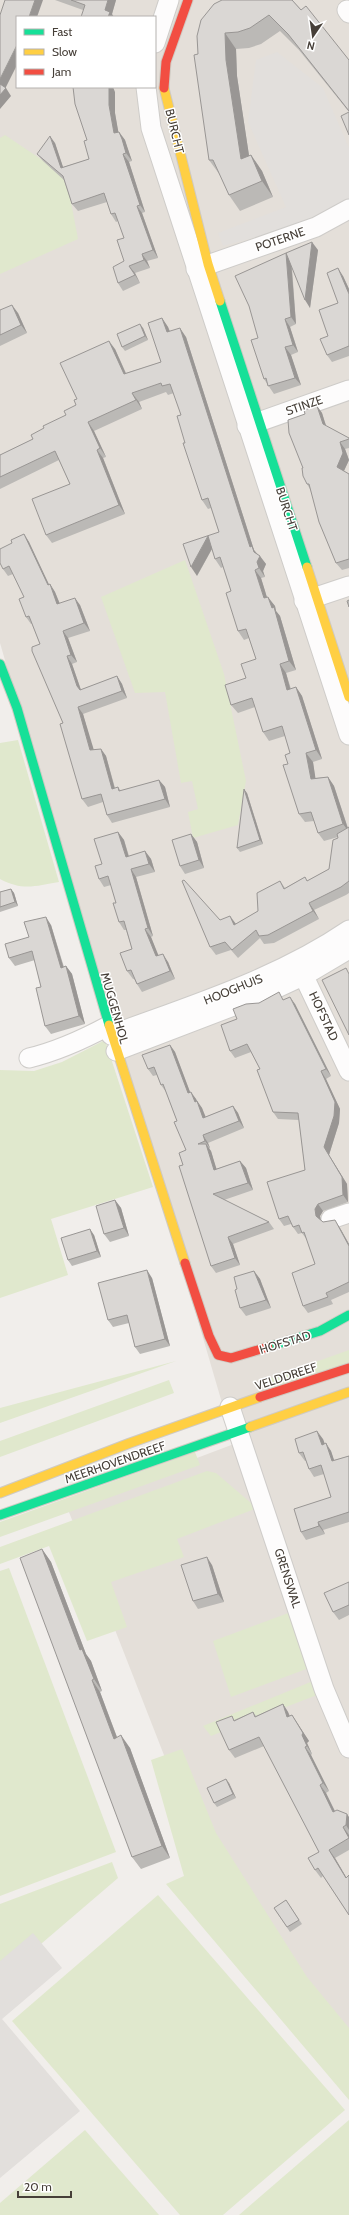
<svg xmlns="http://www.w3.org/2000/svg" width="349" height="2215" font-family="Cabin,sans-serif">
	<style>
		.residential { fill: #e4dfd9; fill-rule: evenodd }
		.green { fill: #e0e8cd }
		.parking { fill: #e2dfdc }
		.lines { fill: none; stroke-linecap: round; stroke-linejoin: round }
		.street-casing { stroke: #ceccc9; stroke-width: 21 }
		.fast-casing { stroke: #cfcac2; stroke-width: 11 }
		.slow-casing { stroke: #cfcac2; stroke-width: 11 }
		.jam-casing { stroke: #cfcac2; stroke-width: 11 }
		.street { stroke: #fdfcfc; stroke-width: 19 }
		.fast { stroke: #16e098; stroke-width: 9 }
		.slow { stroke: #ffcf43; stroke-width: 9 }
		.jam { stroke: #f24e42; stroke-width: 9 }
		.wall { fill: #bbb9b6 }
		.shaded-wall { fill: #999694 }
		.building { fill: #dad7d4; stroke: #999694 }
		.labels { text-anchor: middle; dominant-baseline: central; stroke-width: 3; stroke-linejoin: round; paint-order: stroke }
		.street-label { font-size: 12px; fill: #463f38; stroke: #fff }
	</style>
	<rect width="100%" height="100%" fill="#f1eeeb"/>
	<path class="residential" d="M0,0H349V2050L214,1883L67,1507L234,1444L0,643ZM17,17H155V87H17Z"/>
	<g class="green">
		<polygon points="5,135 66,176 78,239 0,274 0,138"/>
		<polygon points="185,560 224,674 246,781 238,825 193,838 188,812 198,809 192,781 181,783 165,692 135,693 101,597"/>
		<path d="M18,740L59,882C36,886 22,891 0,879V743Z"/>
		<polygon points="105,1040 153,1187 51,1219 68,1275 0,1298 0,1070 34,1071 62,1062"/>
		<polygon points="349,1350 349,1363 271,1388 268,1379"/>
		<polygon points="176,1361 0,1423 0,1408"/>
		<polygon points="169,1380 174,1393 0,1457 0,1441"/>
		<polygon points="195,1452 200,1465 0,1537 0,1522"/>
		<polygon points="207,1471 216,1473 257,1508 177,1539 184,1557 111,1582 127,1627 87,1641 49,1546 0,1564 0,1547"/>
		<polygon points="9,1568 116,1852 0,1896 0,1571"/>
		<polygon points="291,1612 309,1668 231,1697 213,1641"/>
		<polygon points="313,1681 317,1695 211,1736 203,1726"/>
		<polygon points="182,1749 216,1833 307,1977 349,2028 349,2100 166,1884 184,1876 151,1760"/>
		<polygon points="112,1862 118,1878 0,1979 0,1904"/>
		<polygon points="158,1895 345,2110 223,2215 180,2215 12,2021"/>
		<polygon points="349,2120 349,2215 239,2215"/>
		<polygon points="85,2130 159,2215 0,2215 0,2203"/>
	</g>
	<g class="parking">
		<polygon points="277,52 323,88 349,148 349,201 289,228 223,246 218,233 286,207 248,122 256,60"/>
		<polygon points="33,1933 62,1968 2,2019 80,2111 0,2178 0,1961"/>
	</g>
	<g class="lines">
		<g class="street-casing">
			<g id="street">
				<polyline points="347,10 349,13"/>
				<polyline points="155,43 169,0"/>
				<polyline points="146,87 151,128 349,735"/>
				<polyline points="196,269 316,227 349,209"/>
				<polyline points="247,426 349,390"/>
				<polyline points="304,601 349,586"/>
				<polyline points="298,964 349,1071"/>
				<path d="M111,1035C192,1005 277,979 349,930"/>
				<polyline points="116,1051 262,995 305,975 349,949"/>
				<path d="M29,1058C58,1051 82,1040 108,1026"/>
				<polyline points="331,1219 349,1213"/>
				<polyline points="230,1407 324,1689 349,1748"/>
			</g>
		</g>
		<g class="fast-casing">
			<g id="fast">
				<polyline points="220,301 307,567"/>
				<polyline points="0,664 17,708 109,1025"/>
				<polyline points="268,1347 320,1331 349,1315"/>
				<polyline points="0,1515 250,1427"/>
			</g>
		</g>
		<g class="slow-casing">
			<g id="slow">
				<polyline points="164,88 208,264 220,301"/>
				<polyline points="307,567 349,697"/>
				<polyline points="109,1025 185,1263"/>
				<polyline points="250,1427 349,1392"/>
				<polyline points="0,1493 130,1443 260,1397"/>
			</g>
		</g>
		<g class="jam-casing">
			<g id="jam">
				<polyline points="164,88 166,62 188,0"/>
				<polyline points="185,1263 209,1336 218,1355 231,1358 268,1347"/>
				<polyline points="260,1397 349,1368"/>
			</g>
		</g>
		<use href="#street" class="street"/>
		<use href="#fast" class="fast"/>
		<use href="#slow" class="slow"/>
		<use href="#jam" class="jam"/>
	</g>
	<g class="wall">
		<polygon points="55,0 116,0 112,14 83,10"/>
		<polygon points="292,0 349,60 349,135 349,112 299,50 280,31 261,44 249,48 236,49 237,76 249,156 251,155 262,171 273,197 240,211 229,195 220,175 209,160 197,36"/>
		<polygon points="115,92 115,113 118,132 119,132 125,140 127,147 132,161 129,162 145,212 142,213 158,258 147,261 150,268 135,273 140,283 123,291 118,283 124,261 124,238 118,221 116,222 111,214 107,202 78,211 72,204 64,180 43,161 37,154 55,143 63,167 89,159 87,140"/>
		<polygon points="318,250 310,308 292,267 296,324 290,327 298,352 291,355 301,385 274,394 264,379 258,338 287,255"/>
		<polygon points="343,276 349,289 349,356 332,362 327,355 328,336 338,303"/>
		<polygon points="0,310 18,313 27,333 0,346"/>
		<polygon points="162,318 168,327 170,331 186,337 254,550 266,564 263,571 265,577 261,578 267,598 275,606 276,611 280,616 296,670 286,673 291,689 296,687 302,696 322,759 313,762 315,778 328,777 334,786 348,828 349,827 349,893 346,895 314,910 319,919 274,943 264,944 260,938 238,958 231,950 216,955 210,947 220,920 236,924 258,911 280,881 285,888 305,877 307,881 329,869 338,838 338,837 324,841 318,833 314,821 305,822 299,814 288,764 290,753 285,736 269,741 263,732 255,707 238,713 231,705 256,659 249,638 244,640 238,631 231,591 223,567 221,568 215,559 212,549 197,576 219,532 211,508 208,509 202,500 185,443 181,415 174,393 168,395 166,392 139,402 142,409 94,431 106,457 103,458 125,514 52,543 46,535 70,484 59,460 0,489 0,455 33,439 44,428 66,415 76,405 77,399 115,349 126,373 161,362"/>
		<polygon points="143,328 148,340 125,351 122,347"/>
		<polygon points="317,406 322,413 326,426 349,438 349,448 345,449 349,460 344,471 349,474 349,568 342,570 336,563 310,489 307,484 303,468 305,414"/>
		<polygon points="24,534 29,542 49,585 50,584 55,592 60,604 80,605 90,631 68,638 77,662 72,664 81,690 117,676 122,684 127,698 83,714 93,750 101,749 106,756 115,788 118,787 121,791 159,780 165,787 170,807 112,823 107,815 103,802 88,807 82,799 63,723 40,644 32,624 31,624 26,617 24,597 13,574 8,576 3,569 12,543"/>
		<polygon points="247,793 263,844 240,852 237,848"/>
		<polygon points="118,832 124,840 129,856 145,851 151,859 155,872 136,877 153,936 151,937 158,956 168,962 175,979 142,992 137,984 134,979 133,979 127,971 132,949 126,930 124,930 119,922 116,903 111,885 104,887 99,879 102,864"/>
		<polygon points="191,834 197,842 204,868 185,874 180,866"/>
		<polygon points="11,889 14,893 18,906 0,912 0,892"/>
		<polygon points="51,925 64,967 66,966 72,974 85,1024 51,1034 45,1026 41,987 35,960 15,966 9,958 29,937"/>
		<polygon points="284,1000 295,1004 331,1076 326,1079 340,1109 339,1123 329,1155 347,1184 348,1202 323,1211 320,1216 321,1220 323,1222 340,1228 349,1244 349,1292 331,1300 333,1304 308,1313 303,1306 315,1264 307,1240 302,1233 298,1234 293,1227 291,1224 284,1226 279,1219 305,1170 299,1120 278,1119 273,1112 260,1069 251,1052 235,1058 230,1051 237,1019 259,1003"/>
		<polygon points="170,1045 175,1052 190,1092 196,1099 202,1108 205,1117 233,1106 238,1113 244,1128 208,1143 210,1148 209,1149 211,1151 216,1169 240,1161 246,1168 253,1190 224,1200 269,1222 274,1229 233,1244 240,1265 216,1273 211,1266 183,1165 186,1150 177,1121 166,1092 161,1085 157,1075 153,1076 148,1069"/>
		<polygon points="115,1200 121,1208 129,1236 110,1242 104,1234"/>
		<polygon points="94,1235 101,1257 72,1266 68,1260"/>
		<polygon points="254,1271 260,1279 271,1308 246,1316 240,1308 237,1289"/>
		<polygon points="152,1278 170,1346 140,1354 135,1347 129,1323 113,1327 108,1320"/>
		<polygon points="323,1439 324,1444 331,1451 334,1460 349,1456 349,1522 323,1530 325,1534 306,1540 301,1532 331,1497 324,1474 314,1477 309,1469 306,1461 305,1461 299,1453"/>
		<polygon points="42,1549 51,1562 86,1654 91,1661 102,1691 100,1692 117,1737 130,1748 170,1858 141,1869 132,1857"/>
		<polygon points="212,1565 224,1602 198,1609 193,1601"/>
		<polygon points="349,1582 349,1615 339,1620 333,1612"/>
		<polygon points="283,1704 288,1712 290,1716 292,1715 309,1741 307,1743 312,1754 311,1755 329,1791 326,1793 335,1811 349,1817 349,1850 335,1858 346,1877 349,1915 323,1876 321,1878 315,1870 319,1852 264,1746 235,1758 229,1750 232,1716 234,1720 253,1712 256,1716"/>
		<polygon points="229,1783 236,1798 217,1807 214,1803"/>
		<polygon points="286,1900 302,1924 290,1932 274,1908"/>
	</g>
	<g class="shaded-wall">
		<polygon points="35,0 43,0 37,17 29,17"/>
		<polygon points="108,0 116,0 112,14 114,17 108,17 105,10"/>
		<polygon points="225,33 236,49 237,76 252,175 241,159 226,60"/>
		<polygon points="17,45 17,65 5,89 6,88 11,96 0,109 0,79"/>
		<polygon points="109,87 113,87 115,92 115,113 120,141 114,133 109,105"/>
		<polygon points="119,132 125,140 132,161 126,153"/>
		<polygon points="50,136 55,143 66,176 61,168"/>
		<polygon points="123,154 129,162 145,212 140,205"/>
		<polygon points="251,155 262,171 273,197 262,181"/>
		<polygon points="137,206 142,213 158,258 153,250"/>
		<polygon points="312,242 318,250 310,308 305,300"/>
		<polygon points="286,253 291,261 296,324 291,317"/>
		<polygon points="142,254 147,261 150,268 144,260"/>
		<polygon points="129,266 135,273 140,283 135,275"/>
		<polygon points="338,268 343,276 349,289 349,294"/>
		<polygon points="12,305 18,313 27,333 21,325"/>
		<polygon points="162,318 168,327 173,341 167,332"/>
		<polygon points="285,319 290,327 298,352 293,345"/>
		<polygon points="140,324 143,328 148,340 145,336"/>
		<polygon points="180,328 186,337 254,550 258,555 260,556 266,564 263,571 265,577 259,568 250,547"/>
		<polygon points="109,341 115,349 130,383 124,374"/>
		<polygon points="285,347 291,355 301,385 295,378"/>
		<polygon points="132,393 139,402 142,409 136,400"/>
		<polygon points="317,406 322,413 328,432 323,424"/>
		<polygon points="88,422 94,431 106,457 100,448"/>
		<polygon points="340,442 345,449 349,460 342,475 337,467"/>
		<polygon points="97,450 103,458 125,514 119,505"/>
		<polygon points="24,534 29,542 53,593 48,585"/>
		<polygon points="208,536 214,545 197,576 191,567"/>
		<polygon points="255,570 261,578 270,607 264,598"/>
		<polygon points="50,584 55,592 63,612 57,604"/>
		<polygon points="268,597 275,606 276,611 280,616 296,670 289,661"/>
		<polygon points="75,598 80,605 90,631 84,623"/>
		<polygon points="63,631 68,638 77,662 71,655"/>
		<polygon points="67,656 72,664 82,693 77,686"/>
		<polygon points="280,664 286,673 293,699 287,690"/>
		<polygon points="117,676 122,684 127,698 122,691"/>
		<polygon points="296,687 302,696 322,759 316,750"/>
		<polygon points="78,707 83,714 96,757 90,750"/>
		<polygon points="101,749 106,756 117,797 112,789"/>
		<polygon points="306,753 313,762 317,788 311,779"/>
		<polygon points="328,777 334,786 349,832 343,824"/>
		<polygon points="159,780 165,787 170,807 165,799"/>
		<polygon points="244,789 247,793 263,844 260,840"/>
		<polygon points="118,832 124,840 131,865 126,857"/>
		<polygon points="191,834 197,842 204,868 199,860"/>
		<polygon points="145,851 151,859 155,872 149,864"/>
		<polygon points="131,869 136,877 153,936 148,928"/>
		<polygon points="11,889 14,893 18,906 15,902"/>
		<polygon points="309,903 314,910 319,919 313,911"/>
		<polygon points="230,916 236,924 234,925"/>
		<polygon points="46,917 51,925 66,976 61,968"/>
		<polygon points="145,929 151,937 162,964 156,956"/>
		<polygon points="163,954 168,962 175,979 170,971"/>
		<polygon points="66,966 72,974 85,1024 79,1016"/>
		<polygon points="290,997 295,1004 331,1076 326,1069"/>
		<polygon points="170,1045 175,1052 193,1100 188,1093"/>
		<polygon points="321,1071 326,1079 340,1109 339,1123 329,1155 347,1184 348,1202 343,1195 324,1147"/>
		<polygon points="191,1092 196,1099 200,1109 195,1102"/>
		<polygon points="197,1101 202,1108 209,1125 203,1118"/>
		<polygon points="233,1106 238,1113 244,1128 239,1121"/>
		<polygon points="203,1135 208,1143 210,1148 205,1141"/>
		<polygon points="206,1144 211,1151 219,1177 214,1170"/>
		<polygon points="240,1161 246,1168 253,1190 248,1183"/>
		<polygon points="115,1200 121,1208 129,1236 124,1228"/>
		<polygon points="318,1204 323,1211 320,1216 321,1223 316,1216 315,1209"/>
		<polygon points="335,1220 340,1228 349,1244 349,1246"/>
		<polygon points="90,1229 94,1235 101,1257 97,1251"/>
		<polygon points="228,1237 233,1244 240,1265 235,1258"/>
		<polygon points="147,1270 152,1278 170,1346 165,1339"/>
		<polygon points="254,1271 260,1279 271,1308 266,1300"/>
		<polygon points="317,1431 323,1439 328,1452 322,1445"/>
		<polygon points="326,1443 331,1451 337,1469 332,1461"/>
		<polygon points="318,1522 323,1530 325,1534 319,1526"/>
		<polygon points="42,1549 51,1562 86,1654 91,1661 102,1691 94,1679 80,1650"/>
		<polygon points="207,1557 212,1565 224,1602 218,1594"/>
		<polygon points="92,1680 100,1692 122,1751 114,1739"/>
		<polygon points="283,1704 288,1712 293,1725 287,1717"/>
		<polygon points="292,1715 309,1741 307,1743 312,1754 307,1746"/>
		<polygon points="121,1735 130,1748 170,1858 162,1846"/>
		<polygon points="305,1747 311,1755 329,1791 323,1783"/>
		<polygon points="226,1779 229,1783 236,1798 233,1794"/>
		<polygon points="320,1785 326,1793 339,1820 333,1812"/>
		<polygon points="347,1814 349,1817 349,1830 346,1825"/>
		<polygon points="343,1827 349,1835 349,1839"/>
		<polygon points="329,1850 335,1858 349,1882 346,1878"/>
	</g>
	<g class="building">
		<polygon points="5,0 35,0 29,17 17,17 17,45 0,79 0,15"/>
		<polygon points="71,0 108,0 105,10 110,12 108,17 81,17 85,5"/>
		<polygon points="222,0 292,0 301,10 306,6 349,60 349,111 288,34 269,15 250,28 238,32 225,33 226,60 241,159 251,155 262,181 229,195 213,160 209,160 194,55 198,54 197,36 201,20 214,4"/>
		<polygon points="0,84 6,88 0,95"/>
		<polygon points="73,87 109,87 109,105 114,133 119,132 122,139 126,153 123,154 140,205 137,206 153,250 142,254 144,260 129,266 135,275 118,283 113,267 124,261 117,240 124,238 115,213 111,214 104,193 72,204 63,176 37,154 50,136 61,168 89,159 84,141 87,140 75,104"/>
		<polygon points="349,112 349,135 341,116"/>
		<polygon points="312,242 305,300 286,253"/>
		<polygon points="286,253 291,317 285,319 293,345 285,347 295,378 268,386 266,378 264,379 251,340 258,338 249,306 235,276"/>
		<polygon points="338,268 349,294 349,346 327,355 320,339 328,336 319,310 338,303 327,273"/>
		<polygon points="12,305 21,325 0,335 0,310"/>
		<polygon points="162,318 167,332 180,328 250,547 252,546 254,552 260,556 257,562 259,568 255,570 264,598 268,597 272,608 274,607 289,661 280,664 287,690 296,687 316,750 306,753 311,779 328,777 343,824 318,833 311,812 299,814 283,765 288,764 285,755 290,753 282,726 263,732 252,698 231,705 225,685 246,678 241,664 256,659 246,629 238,631 226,593 231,591 220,557 215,559 208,536 191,567 183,544 219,532 208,498 202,500 183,443 185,443 177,416 181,415 170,384 162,386 161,383 132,393 136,400 88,422 100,448 97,450 119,505 46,535 32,499 70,484 55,451 0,477 0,455 33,439 31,435 44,428 43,426 66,415 64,411 76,405 74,400 77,399 60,363 109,341 124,374 161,362 148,323"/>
		<polygon points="140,324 145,336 122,347 117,334"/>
		<polygon points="317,406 323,424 349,438 349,439 340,442 343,453 337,467 349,474 349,559 336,563 319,522 309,484 307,484 303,476 302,468 303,468 289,433 288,420 305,414 304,410"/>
		<polygon points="24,534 48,585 50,584 57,604 75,598 84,623 63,631 71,655 67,656 77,686 80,690 117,676 122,691 78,707 90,750 101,749 112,789 118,787 119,791 159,780 165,799 107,815 101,794 82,799 60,724 63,723 32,651 32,647 40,644 29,616 26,617 19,599 24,597 9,566 3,569 0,563 0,549 12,543 11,540"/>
		<polygon points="349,600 349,607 347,601"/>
		<polygon points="244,789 260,840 237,848"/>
		<polygon points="349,827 349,881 341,887 309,903 313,911 268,935 259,936 256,930 232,950 225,942 210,947 182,881 184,880 220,920 230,916 234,925 258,911 257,893 280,881 284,889 305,877 307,881 329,869 333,840 338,838 337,834"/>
		<polygon points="118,832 126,857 145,851 149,864 131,869 148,928 145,929 156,956 163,954 170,971 137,984 131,970 127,971 120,953 132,949 124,921 119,922 113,903 116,903 108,876 99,879 95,866 102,864 94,839"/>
		<polygon points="191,834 199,860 180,866 172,840"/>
		<polygon points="11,889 15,902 0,907 0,892"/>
		<polygon points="46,917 61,968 66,966 79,1016 45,1026 36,988 41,987 32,951 9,958 5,944 29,937 24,922"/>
		<polygon points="346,968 349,974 349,1035 322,980"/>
		<polygon points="279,992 283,1000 290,997 326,1069 321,1071 335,1102 334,1116 324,1147 342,1177 343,1195 318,1204 315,1209 316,1216 323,1222 335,1220 349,1246 349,1282 326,1293 328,1297 303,1306 292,1273 315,1264 304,1232 302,1233 299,1225 293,1227 288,1216 279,1219 267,1182 305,1170 298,1113 273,1112 257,1070 260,1069 247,1044 230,1051 221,1025 237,1019 233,1009 246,1004 259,1003"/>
		<polygon points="170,1045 188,1093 191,1092 195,1102 197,1101 203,1118 233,1106 239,1121 203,1135 205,1141 198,1144 206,1144 214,1170 240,1161 248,1183 213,1194 269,1222 228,1237 235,1258 211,1266 179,1166 183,1165 179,1153 186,1150 174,1122 177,1121 163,1084 161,1085 154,1067 148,1069 142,1055"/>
		<polygon points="115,1200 124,1228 104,1234 96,1206"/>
		<polygon points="90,1229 97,1251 68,1260 61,1238"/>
		<polygon points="147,1270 165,1339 135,1347 127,1315 108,1320 98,1283"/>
		<polygon points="254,1271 266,1300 240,1308 235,1290 237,1289 234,1277"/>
		<polygon points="317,1431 322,1445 326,1443 332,1461 349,1456 349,1512 318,1522 319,1526 301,1532 294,1509 331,1497 321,1465 309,1469 303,1452 299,1453 295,1439"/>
		<polygon points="42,1549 80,1650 82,1649 94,1679 92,1680 114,1739 121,1735 162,1846 132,1857 20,1558"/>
		<polygon points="207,1557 218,1594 193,1601 181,1565"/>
		<polygon points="349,1582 349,1605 333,1612 324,1593"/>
		<polygon points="283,1704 287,1717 292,1715 303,1733 302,1735 307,1746 305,1747 323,1783 320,1785 333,1812 337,1810 347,1814 346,1825 343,1827 349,1838 329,1850 346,1878 349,1875 349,1915 318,1868 315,1870 308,1858 319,1852 259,1737 229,1750 216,1722 232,1716 234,1721 253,1712 255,1717"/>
		<polygon points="226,1779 233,1794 214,1803 207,1788"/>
		<polygon points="286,1900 299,1920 287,1927 274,1908"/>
	</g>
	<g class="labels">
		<g class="street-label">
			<text transform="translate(175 131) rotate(76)">BURCHT</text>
			<text transform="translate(280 239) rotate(-19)">POTERNE</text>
			<text transform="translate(304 405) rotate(-19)">STINZE</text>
			<text transform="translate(287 509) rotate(72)">BURCHT</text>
			<text transform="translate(233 989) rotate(-22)">HOOGHUIS</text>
			<text transform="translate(115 1008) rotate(74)">MUGGENHOL</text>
			<text transform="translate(324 1016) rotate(65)">HOFSTAD</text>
			<text transform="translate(285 1342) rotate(-17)">HOFSTAD</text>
			<text transform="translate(286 1376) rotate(-18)">VELDDREEF</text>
			<text transform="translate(115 1462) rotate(-19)">MEERHOVENDREEF</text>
			<text transform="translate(288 1578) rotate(72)">GRENSWAL</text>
		</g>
	</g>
	<rect x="16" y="16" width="140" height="72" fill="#ffffff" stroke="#b5b2af"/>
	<rect x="24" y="29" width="20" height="6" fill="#16e098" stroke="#b5b2af"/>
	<text x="52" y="36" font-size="12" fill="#463f38">Fast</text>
	<rect x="24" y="49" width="20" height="6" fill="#ffcf43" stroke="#b5b2af"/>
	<text x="52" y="56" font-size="12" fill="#463f38">Slow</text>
	<rect x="24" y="69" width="20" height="6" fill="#f24e42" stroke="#b5b2af"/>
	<text x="52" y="76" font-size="12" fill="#463f38">Jam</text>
	<g transform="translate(313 36) rotate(193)" stroke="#ffffff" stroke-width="3" paint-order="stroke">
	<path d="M0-3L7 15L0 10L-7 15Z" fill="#463f38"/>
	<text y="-6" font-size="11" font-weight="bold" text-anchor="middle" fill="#463f38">N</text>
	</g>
	<path d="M18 2191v6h53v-6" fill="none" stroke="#463f38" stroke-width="2"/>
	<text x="24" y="2191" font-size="12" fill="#463f38" stroke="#ffffff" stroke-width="3" paint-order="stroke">20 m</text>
</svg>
